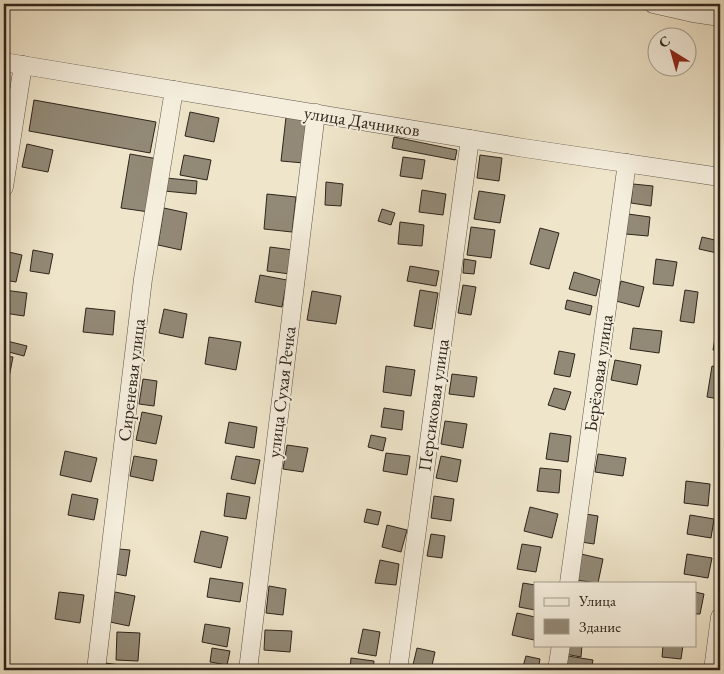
<svg xmlns="http://www.w3.org/2000/svg" width="724" height="674" font-family="'EB Garamond',serif">
	<style>
		.building { fill: #928976; stroke: #2e251c }
		.lines { fill: none; stroke-linecap: round; stroke-linejoin: round }
		.minor-casing { stroke: #5e5548; stroke-width: 19 }
		.minor { stroke: #f5eedd; stroke-width: 18 }
		.labels { text-anchor: middle; dominant-baseline: central; stroke-width: 4; stroke-linejoin: round; paint-order: stroke }
		.street-label { font-size: 18px; fill: #2e251c; stroke: #f5eedd }
	</style>
	<rect width="100%" height="100%" fill="#efe5ca"/>
	<filter id="stains"><feTurbulence type="fractalNoise" baseFrequency=".004" numOctaves="4"/><feColorMatrix values="0 0 0 0 .2 0 0 0 0 .09 0 0 0 0 .02 0 0 0 .5 -.17"/></filter>
	<radialGradient id="worn" r=".72"><stop offset=".6" stop-color="#630" stop-opacity="0"/><stop offset="1" stop-color="#630" stop-opacity=".3"/></radialGradient>
	<g class="building">
		<polygon points="34,100 156,122 150,153 29,131"/>
		<polygon points="190,112 219,118 214,142 185,136"/>
		<polygon points="286,117 310,120 304,163 281,161"/>
		<polygon points="394,137 457,150 455,160 392,148"/>
		<polygon points="27,144 53,150 48,172 22,167"/>
		<polygon points="130,154 158,159 149,212 121,208"/>
		<polygon points="184,155 211,160 207,180 180,175"/>
		<polygon points="480,155 502,158 499,181 477,178"/>
		<polygon points="403,157 425,160 422,179 400,176"/>
		<polygon points="166,178 197,181 196,194 164,191"/>
		<polygon points="326,182 343,184 341,206 325,205"/>
		<polygon points="633,184 653,186 651,206 631,203"/>
		<polygon points="422,190 446,194 443,215 419,212"/>
		<polygon points="479,191 505,195 500,223 474,219"/>
		<polygon points="267,194 296,197 292,232 264,229"/>
		<polygon points="164,208 187,213 181,250 158,245"/>
		<polygon points="382,209 395,213 391,225 378,221"/>
		<polygon points="628,214 650,217 648,236 626,234"/>
		<polygon points="400,222 424,225 422,246 398,244"/>
		<polygon points="471,227 495,230 491,258 467,255"/>
		<polygon points="540,228 559,233 549,269 530,264"/>
		<polygon points="702,237 719,241 717,253 699,249"/>
		<polygon points="270,247 293,250 290,274 267,271"/>
		<polygon points="33,250 53,254 49,274 30,271"/>
		<polygon points="4,251 22,255 16,282 4,280"/>
		<polygon points="464,259 476,261 474,274 463,273"/>
		<polygon points="656,259 677,262 673,286 653,284"/>
		<polygon points="410,266 439,271 436,286 407,281"/>
		<polygon points="574,272 600,280 596,296 569,289"/>
		<polygon points="260,275 287,280 282,307 255,302"/>
		<polygon points="621,281 644,287 639,307 616,301"/>
		<polygon points="463,285 476,287 471,315 458,313"/>
		<polygon points="4,290 27,293 24,316 4,313"/>
		<polygon points="420,290 438,293 432,329 414,326"/>
		<polygon points="685,290 698,292 694,323 680,321"/>
		<polygon points="312,291 341,296 336,324 307,320"/>
		<polygon points="567,300 592,306 590,315 565,309"/>
		<polygon points="86,308 115,311 113,335 83,332"/>
		<polygon points="164,309 187,314 183,338 159,333"/>
		<polygon points="633,328 662,331 659,353 630,349"/>
		<polygon points="716,332 720,332 720,351 713,350"/>
		<polygon points="209,337 241,342 236,370 205,364"/>
		<polygon points="7,341 27,346 24,356 5,351"/>
		<polygon points="559,351 575,354 570,377 554,374"/>
		<polygon points="4,356 13,357 6,393 4,393"/>
		<polygon points="615,360 641,365 637,385 611,380"/>
		<polygon points="386,366 415,370 411,396 383,392"/>
		<polygon points="712,366 720,368 720,399 707,397"/>
		<polygon points="452,374 477,377 474,397 449,394"/>
		<polygon points="143,379 157,381 154,406 139,404"/>
		<polygon points="554,388 571,392 565,410 548,405"/>
		<polygon points="384,408 404,411 402,430 381,427"/>
		<polygon points="142,412 162,416 156,444 136,440"/>
		<polygon points="445,421 467,424 463,448 441,444"/>
		<polygon points="229,422 257,427 254,448 225,443"/>
		<polygon points="550,433 571,436 568,462 546,459"/>
		<polygon points="371,435 386,438 383,451 368,447"/>
		<polygon points="287,445 308,448 303,472 283,469"/>
		<polygon points="65,451 97,458 91,482 60,475"/>
		<polygon points="386,453 410,456 407,475 383,471"/>
		<polygon points="598,454 626,458 623,476 595,472"/>
		<polygon points="134,456 157,460 153,481 130,476"/>
		<polygon points="236,456 260,460 255,484 231,479"/>
		<polygon points="441,456 461,460 457,482 436,478"/>
		<polygon points="540,468 561,470 559,493 537,491"/>
		<polygon points="686,481 710,484 708,506 684,503"/>
		<polygon points="227,493 250,497 246,519 224,516"/>
		<polygon points="72,494 98,499 94,520 68,515"/>
		<polygon points="434,496 454,499 451,521 431,518"/>
		<polygon points="530,507 558,514 552,538 524,531"/>
		<polygon points="367,509 381,512 378,525 364,522"/>
		<polygon points="586,514 598,516 594,544 581,542"/>
		<polygon points="690,515 714,519 711,538 687,534"/>
		<polygon points="387,525 407,530 401,552 382,547"/>
		<polygon points="201,531 228,537 221,568 194,562"/>
		<polygon points="431,534 445,536 442,558 427,556"/>
		<polygon points="522,544 541,547 536,572 517,569"/>
		<polygon points="119,549 130,550 126,576 116,574"/>
		<polygon points="581,554 603,559 598,583 575,580"/>
		<polygon points="687,554 712,558 708,578 684,574"/>
		<polygon points="380,560 399,564 396,585 375,583"/>
		<polygon points="210,578 243,583 240,602 207,597"/>
		<polygon points="523,583 535,585 535,610 519,607"/>
		<polygon points="269,586 286,589 283,615 266,613"/>
		<polygon points="59,592 84,595 80,623 55,619"/>
		<polygon points="115,592 135,596 129,626 110,622"/>
		<polygon points="695,592 704,594 700,614 695,614"/>
		<polygon points="517,613 535,617 534,640 512,635"/>
		<polygon points="205,624 230,628 227,647 202,642"/>
		<polygon points="363,629 380,632 376,656 358,653"/>
		<polygon points="265,630 292,631 290,652 264,650"/>
		<polygon points="117,632 140,633 138,661 116,660"/>
		<polygon points="566,645 582,645 581,657 565,654"/>
		<polygon points="663,645 683,645 681,659 662,657"/>
		<polygon points="212,648 230,651 227,665 210,662"/>
		<polygon points="417,648 435,652 431,670 412,669"/>
		<polygon points="526,656 540,659 538,670 522,670"/>
		<polygon points="568,656 593,660 591,670 565,670"/>
		<polygon points="351,658 374,661 373,670 350,670"/>
		<polygon points="105,663 120,665 120,670 104,670"/>
	</g>
	<g class="lines">
		<g class="minor-casing">
			<g id="minor">
				<polyline points="653,4 693,13 720,17"/>
				<polyline points="4,62 524,148 720,177"/>
				<polyline points="4,187 23,65"/>
				<polyline points="569,583 627,163"/>
				<polyline points="96,670 143,279 174,90"/>
				<polyline points="248,670 316,113"/>
				<polyline points="398,670 470,139"/>
				<polyline points="557,670 561,645"/>
				<polyline points="713,670 720,617"/>
			</g>
		</g>
		<use href="#minor" class="minor"/>
	</g>
	<g class="labels">
		<g class="street-label">
			<text transform="translate(362 121) rotate(9)">улица Дачников</text>
			<text transform="translate(598 373) rotate(-82)">Берёзовая улица</text>
			<text transform="translate(131 380) rotate(-83)">Сиреневая улица</text>
			<text transform="translate(281 392) rotate(-83)">улица Сухая Речка</text>
			<text transform="translate(433 405) rotate(-82)">Персиковая улица</text>
		</g>
	</g>
	<rect width="724" height="674" fill="none" stroke="#efe5ca" stroke-width="20"/>
	<rect x="5" y="5" width="714" height="664" fill="none" stroke="#2e251c" stroke-width="2.5"/>
	<rect x="10" y="10" width="704" height="654" fill="none" stroke="#2e251c"/>
	<rect x="534" y="582" width="162" height="65" fill="#f5eedd" stroke="#a59e90"/>
	<rect x="544" y="598" width="25" height="8" fill="#f5eedd" stroke="#a59e90"/>
	<text x="579" y="606" font-size="15" fill="#2e251c">Улица</text>
	<rect x="544" y="619" width="25" height="15" fill="#928976" stroke="#a59e90"/>
	<text x="579" y="632" font-size="15" fill="#2e251c">Здание</text>
	<g transform="translate(672 52) rotate(323)"><circle r="24" fill="#f5eedd" stroke="#a59e90"/>
	<path d="M0-4L9 19L0 12L-9 19Z" fill="#8f2418"/>
	<text y="-8" font-size="14" font-weight="bold" text-anchor="middle" fill="#2e251c">С</text>
	</g>
	<rect width="100%" height="100%" filter="url(#stains)"/>
	<rect width="100%" height="100%" fill="url(#worn)"/>
</svg>
